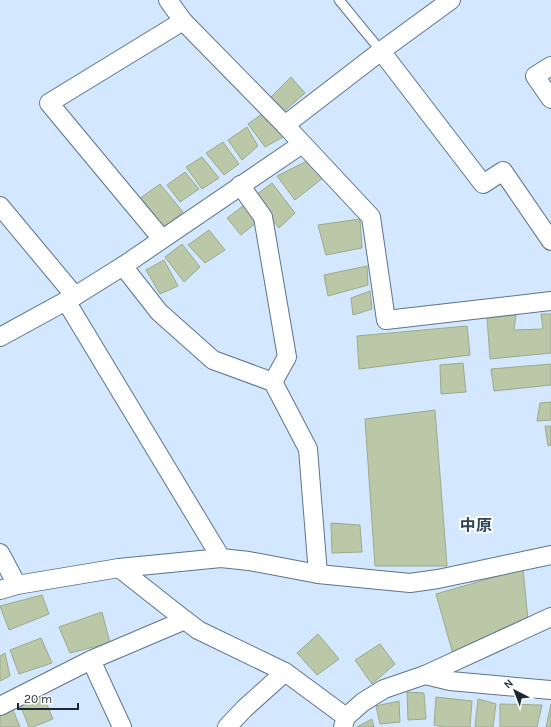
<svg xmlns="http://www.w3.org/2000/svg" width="551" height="727" font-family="Karla,'Noto Sans JP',sans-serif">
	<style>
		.building { fill: #bac8a8; stroke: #9ca98a }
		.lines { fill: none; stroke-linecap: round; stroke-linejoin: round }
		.service-casing { stroke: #5c748c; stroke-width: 11 }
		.minor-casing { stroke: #5c748c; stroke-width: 20 }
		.service { stroke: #fff; stroke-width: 9 }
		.minor { stroke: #fff; stroke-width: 18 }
		.labels { text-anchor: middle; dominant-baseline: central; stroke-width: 4; stroke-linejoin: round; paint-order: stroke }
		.quarter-label { font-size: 16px; font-weight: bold; fill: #2e445a; stroke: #fff }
	</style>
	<rect width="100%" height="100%" fill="#d3e8fe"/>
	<g class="building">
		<polygon points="291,77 305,93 280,115 267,101"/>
		<polygon points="262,114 267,121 273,118 285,136 265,147 248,124"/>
		<polygon points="247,127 258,146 242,160 228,140"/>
		<polygon points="223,142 239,164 224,175 206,153"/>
		<polygon points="202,157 219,178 202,189 186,167"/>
		<polygon points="309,160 324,177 295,200 277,176"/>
		<polygon points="185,172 199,189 180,202 167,185"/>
		<polygon points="272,183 295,213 279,228 253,197"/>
		<polygon points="160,184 183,212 163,228 139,199"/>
		<polygon points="247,203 262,218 241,235 227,218"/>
		<polygon points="360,219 362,248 326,255 318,225"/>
		<polygon points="209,230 225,250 205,263 188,245"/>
		<polygon points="182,244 200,267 184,282 165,257"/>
		<polygon points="164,260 178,286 160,294 146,270"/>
		<polygon points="367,266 368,285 328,296 324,275"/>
		<polygon points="370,291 372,309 353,315 351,298"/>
		<polygon points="541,314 551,314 551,353 490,359 487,318 516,315 514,330 543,329"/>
		<polygon points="467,326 470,355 359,369 357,336"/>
		<polygon points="463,363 466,392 441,394 440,365"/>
		<polygon points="551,364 551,385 494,391 491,369"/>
		<polygon points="551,402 551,420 537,421 540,403"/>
		<polygon points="435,410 447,566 375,566 365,419"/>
		<polygon points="545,426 551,426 551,445 548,446"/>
		<polygon points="331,523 360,525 362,552 332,553"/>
		<polygon points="523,569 528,620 453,654 436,594"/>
		<polygon points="42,595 49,614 9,630 0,606"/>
		<polygon points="102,612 110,643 70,653 59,627"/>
		<polygon points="318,634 339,659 317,675 297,653"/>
		<polygon points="41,638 52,663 19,674 10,650"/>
		<polygon points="380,644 395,664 372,684 355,660"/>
		<polygon points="5,653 10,676 0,681 0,656"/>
		<polygon points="407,692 424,693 426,719 408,720"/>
		<polygon points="42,693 53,719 33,727 29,727 19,702"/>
		<polygon points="436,697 472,701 470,727 443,727 434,725"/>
		<polygon points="478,699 496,704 493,727 475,727"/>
		<polygon points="399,701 400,722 380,724 376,706"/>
		<polygon points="500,704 542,705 537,727 500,727"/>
		<polygon points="551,704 551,727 546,727"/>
		<polygon points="13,710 20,727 0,727 0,715"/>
		<polygon points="372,719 374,727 357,727"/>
	</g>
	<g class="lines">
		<g class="service-casing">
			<polyline id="service" points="339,0 381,51"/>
		</g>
		<g class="minor-casing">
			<g id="minor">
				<polyline points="168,0 183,21 285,125 371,217 386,320 551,301"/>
				<polyline points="381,51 483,184 503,171 551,241"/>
				<polyline points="551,66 535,76 551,99"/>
				<polyline points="285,125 381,51 451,0"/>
				<polyline points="240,185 263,217 287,357 273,382"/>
				<polyline points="0,206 75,296"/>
				<polyline points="162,239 49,103 183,21"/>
				<polyline points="123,266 159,312 213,360 273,382 308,449 318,574"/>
				<polyline points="66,301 221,558"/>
				<polyline points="0,337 75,296 123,266 302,144"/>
				<polyline points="0,553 17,585"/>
				<polyline points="119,568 185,620"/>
				<polyline points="0,590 17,585 119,568 221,558 249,561 318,574 410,583 438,579 551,555"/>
				<polyline points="91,660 122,727"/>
				<polyline points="425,675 450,681 551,690"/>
				<polyline points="0,706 91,660 185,620 198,630 285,672 346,717"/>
				<polyline points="227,727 244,709 285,672"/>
				<polyline points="343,727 346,717 363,702 384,689 425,675 551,617"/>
			</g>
		</g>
		<use href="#service" class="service"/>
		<use href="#minor" class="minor"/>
	</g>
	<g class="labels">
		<g class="quarter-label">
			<text x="476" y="525">中原</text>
		</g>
	</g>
	<g transform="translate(515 691) rotate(318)" stroke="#ffffff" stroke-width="3" paint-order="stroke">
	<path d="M0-3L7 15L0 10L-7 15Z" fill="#1e2832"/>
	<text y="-6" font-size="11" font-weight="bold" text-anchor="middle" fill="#1e2832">N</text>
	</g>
	<path d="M18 703v6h60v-6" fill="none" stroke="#1e2832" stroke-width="2"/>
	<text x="24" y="703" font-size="12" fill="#1e2832" stroke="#ffffff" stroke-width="3" paint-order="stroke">20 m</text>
</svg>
